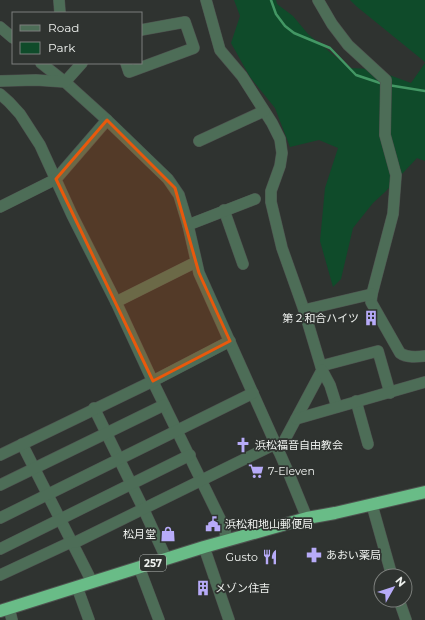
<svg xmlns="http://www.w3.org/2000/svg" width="425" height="620" font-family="Montserrat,'Noto Sans JP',sans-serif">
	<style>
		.green { fill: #0f4b2a }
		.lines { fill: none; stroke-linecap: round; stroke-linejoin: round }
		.stream { stroke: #439764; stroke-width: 2.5 }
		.minor-casing { stroke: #4e524f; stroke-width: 12 }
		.highway-casing { stroke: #4e524f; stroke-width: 14 }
		.minor { stroke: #4d6d57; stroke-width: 11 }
		.highway { stroke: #69bc87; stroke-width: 12 }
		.marked { fill: #e8590c; fill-opacity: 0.2; stroke: #e8590c; stroke-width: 3; stroke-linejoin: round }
		.labels { text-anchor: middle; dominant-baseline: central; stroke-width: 3.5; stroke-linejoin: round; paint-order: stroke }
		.shield { fill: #2f3330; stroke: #b5b9b6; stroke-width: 1 }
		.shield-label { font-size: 10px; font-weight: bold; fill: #eff2ef }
		.poi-label { font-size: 11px; fill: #eff2ef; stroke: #2f3330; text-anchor: start }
	</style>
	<rect width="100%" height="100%" fill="#2f3330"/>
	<g class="green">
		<polygon points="234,0 276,0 277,4 293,16 308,34 349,68 373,69 411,83 425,63 425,161 417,158 385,192 373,203 353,228 341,279 333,287 320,241 325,188 338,148 319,140 290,147 275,108 250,77 231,43 240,16"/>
		<polygon points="350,0 425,0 425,62 356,6"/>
	</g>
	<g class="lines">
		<g class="stream">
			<polyline points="271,0 276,14 285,26 294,33 330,48 356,75 383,84"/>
			<polyline points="388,85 425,91"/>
		</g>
		<g class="minor-casing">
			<g id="minor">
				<polyline points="59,0 60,13"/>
				<polyline points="206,0 220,50 242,76 272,123 280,139 282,153 280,166 271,191 271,202 282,248 304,310 322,370 282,445 278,450"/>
				<path d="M318,0L332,24L348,45L386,80L385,135L396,175L393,214L372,294L371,302L400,353C407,358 417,357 425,356"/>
				<polyline points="0,27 13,38"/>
				<polyline points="41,63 65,82 107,120 168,179 179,195 188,225 199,273 289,474 307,518"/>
				<polyline points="126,63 129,72 194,48 185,22 141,30"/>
				<polyline points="0,81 36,80 65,82 82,63"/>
				<polyline points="0,94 9,102 20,114 40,145 72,215 116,302 154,384 225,529 226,541"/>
				<polyline points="199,141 264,111"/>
				<polyline points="0,207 56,179 107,120"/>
				<polyline points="224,210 243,264"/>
				<polyline points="188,225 255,199"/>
				<polyline points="116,302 196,262"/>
				<polyline points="304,310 372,294"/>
				<polyline points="321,366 378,351 390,393"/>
				<polyline points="322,370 330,385 337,407"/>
				<polyline points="356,401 368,444"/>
				<polyline points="94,408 143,508 166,558"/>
				<polyline points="296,419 425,382"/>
				<polyline points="22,444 92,582"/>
				<polyline points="0,455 153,381 230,341"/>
				<polyline points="0,485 164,405"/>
				<polyline points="372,505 392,576"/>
				<polyline points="0,518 253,393"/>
				<polyline points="204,547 229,620"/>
				<polyline points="0,549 190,455"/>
				<polyline points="139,567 159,620"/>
				<polyline points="0,575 71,542 76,542 275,444"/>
				<polyline points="77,587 89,620"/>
				<polyline points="399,600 406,620"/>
				<polyline points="9,608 12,620"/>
			</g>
		</g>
		<g class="highway-casing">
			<polyline id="highway" points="0,611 204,547 307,518 335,513 425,492"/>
		</g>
		<use href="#minor" class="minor"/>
		<use href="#highway" class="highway"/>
	</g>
	<path class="marked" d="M107,120L175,188L199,273L230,341L153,381L56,179Z"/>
	<defs>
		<g id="building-bare" transform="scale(1.2)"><path d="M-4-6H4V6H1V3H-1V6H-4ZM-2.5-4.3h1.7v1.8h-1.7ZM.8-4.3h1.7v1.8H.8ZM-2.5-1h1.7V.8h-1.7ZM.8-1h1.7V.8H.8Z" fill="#b7abf8" stroke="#2f3330" stroke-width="2.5" paint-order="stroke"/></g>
		<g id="church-bare" transform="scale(1.2)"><path d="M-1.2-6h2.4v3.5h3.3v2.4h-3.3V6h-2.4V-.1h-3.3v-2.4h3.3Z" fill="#b7abf8" stroke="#2f3330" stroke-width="2.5" paint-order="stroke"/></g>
		<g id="supermarket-bare" transform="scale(1.2)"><path d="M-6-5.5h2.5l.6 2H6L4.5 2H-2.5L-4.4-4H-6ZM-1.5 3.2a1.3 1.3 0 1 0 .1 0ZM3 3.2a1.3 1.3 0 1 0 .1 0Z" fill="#b7abf8" stroke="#2f3330" stroke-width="2.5" paint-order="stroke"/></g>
		<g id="civic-bare" transform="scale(1.2)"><path d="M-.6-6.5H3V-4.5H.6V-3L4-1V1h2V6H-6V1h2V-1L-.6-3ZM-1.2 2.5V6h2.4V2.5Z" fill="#b7abf8" stroke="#2f3330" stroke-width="2.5" paint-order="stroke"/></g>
		<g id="shop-bare" transform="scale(1.2)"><path d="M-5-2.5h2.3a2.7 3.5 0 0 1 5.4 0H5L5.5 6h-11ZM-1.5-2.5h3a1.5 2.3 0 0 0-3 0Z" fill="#b7abf8" stroke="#2f3330" stroke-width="2.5" paint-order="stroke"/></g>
		<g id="pharmacy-bare" transform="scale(1.2)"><path d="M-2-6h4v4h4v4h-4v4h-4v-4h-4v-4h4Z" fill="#b7abf8" stroke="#2f3330" stroke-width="2.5" paint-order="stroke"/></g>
		<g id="restaurant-bare" transform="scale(1.2)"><path d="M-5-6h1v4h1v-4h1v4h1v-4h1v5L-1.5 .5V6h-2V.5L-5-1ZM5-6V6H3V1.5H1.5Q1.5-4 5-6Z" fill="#b7abf8" stroke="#2f3330" stroke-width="2.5" paint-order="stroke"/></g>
	</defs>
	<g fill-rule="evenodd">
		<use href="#building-bare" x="371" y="318"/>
		<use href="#church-bare" x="243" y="445"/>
		<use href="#supermarket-bare" x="256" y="471"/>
		<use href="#civic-bare" x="213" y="524"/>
		<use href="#shop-bare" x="168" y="534"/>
		<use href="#pharmacy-bare" x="314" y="555"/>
		<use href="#restaurant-bare" x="270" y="557"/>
		<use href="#building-bare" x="203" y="588"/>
	</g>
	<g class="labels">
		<rect class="shield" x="140" y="555" width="26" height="16" rx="3"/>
		<g class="shield-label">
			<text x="153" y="563">257</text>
		</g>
		<g class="poi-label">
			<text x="359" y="318" text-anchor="end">第２和合ハイツ</text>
			<text x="255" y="445">浜松福音自由教会</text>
			<text x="268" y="471">7-Eleven</text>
			<text x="225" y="524">浜松和地山郵便局</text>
			<text x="156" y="534" text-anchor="end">松月堂</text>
			<text x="326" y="555">あおい薬局</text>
			<text x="258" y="557" text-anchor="end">Gusto</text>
			<text x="215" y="588">メゾン住吉</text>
		</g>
	</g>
	<rect x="12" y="12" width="130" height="52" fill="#2f3330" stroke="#7c7f7c"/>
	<rect x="20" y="25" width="20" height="6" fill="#4d6d57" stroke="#7c7f7c"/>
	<text x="48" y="32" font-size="12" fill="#eff2ef">Road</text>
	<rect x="20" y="42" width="20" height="12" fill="#0f4b2a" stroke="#7c7f7c"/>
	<text x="48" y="52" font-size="12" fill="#eff2ef">Park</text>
	<g transform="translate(393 588) rotate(51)"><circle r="19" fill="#2f3330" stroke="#7c7f7c"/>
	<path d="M0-3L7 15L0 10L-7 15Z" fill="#b7abf8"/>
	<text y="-6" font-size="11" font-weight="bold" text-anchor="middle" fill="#eff2ef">N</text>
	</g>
</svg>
